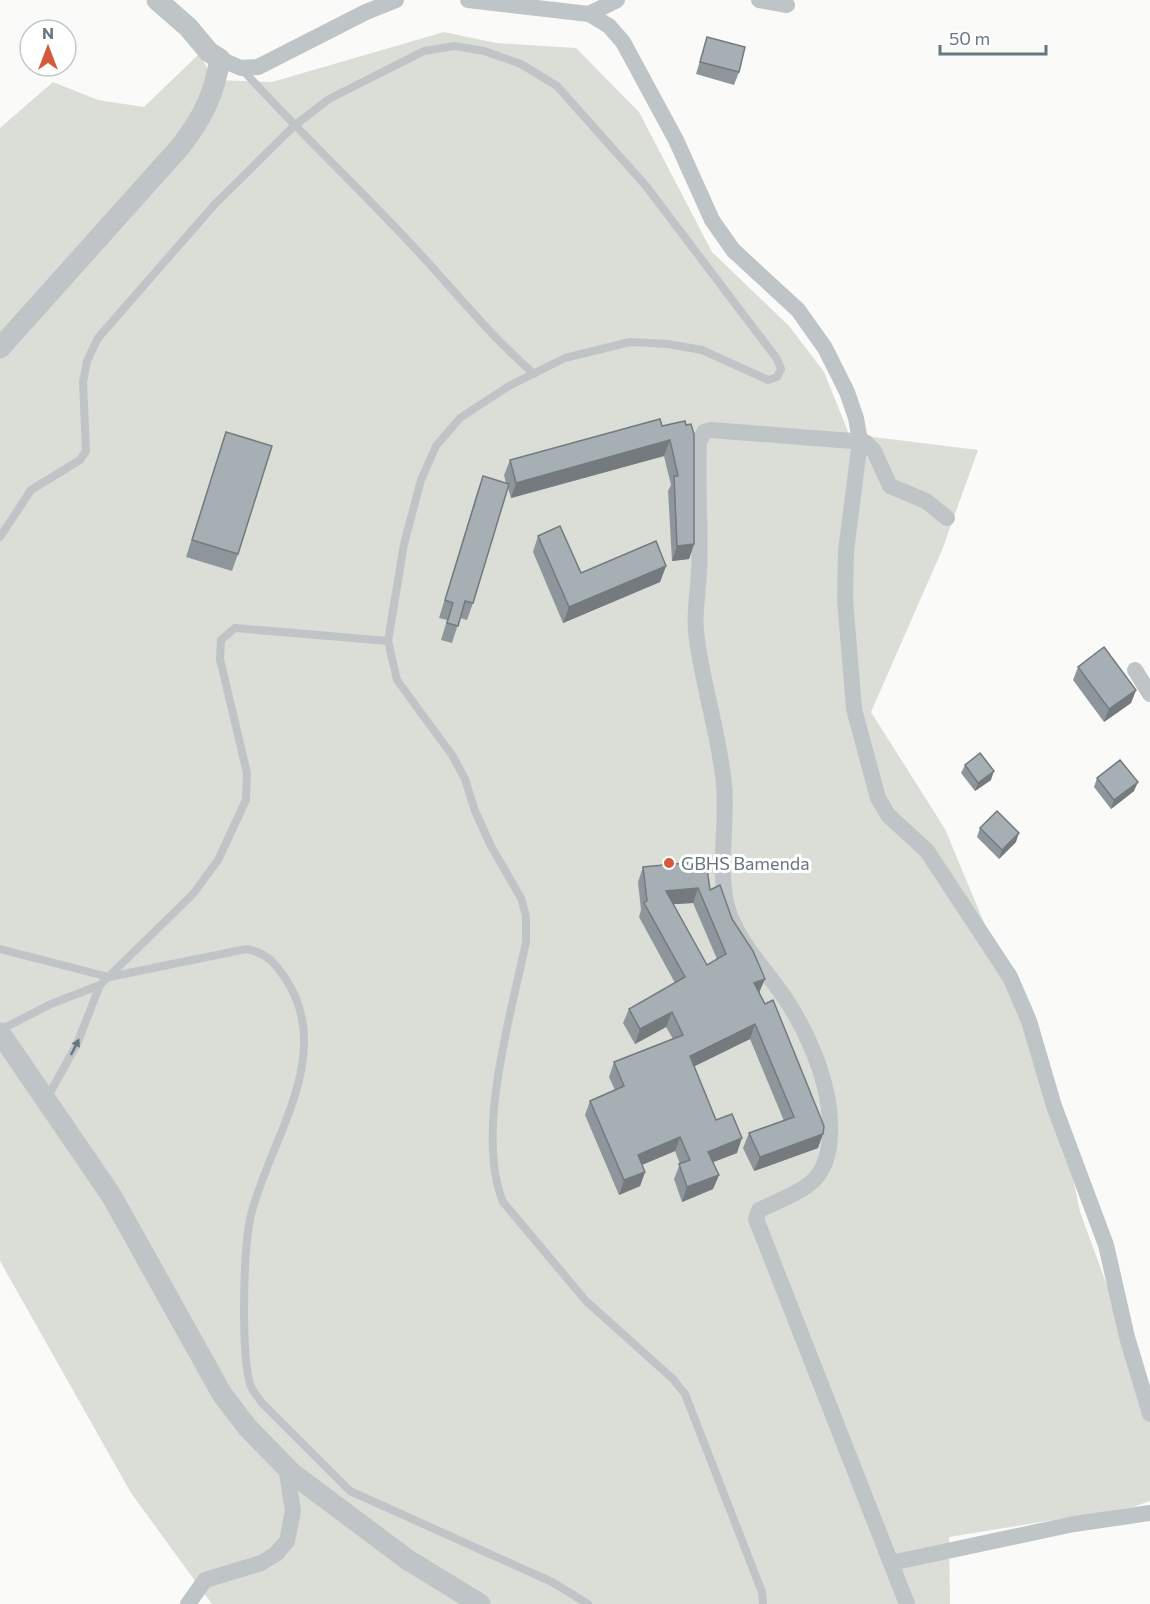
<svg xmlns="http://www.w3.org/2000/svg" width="1150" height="1604" font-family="Commissioner,sans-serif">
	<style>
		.green { fill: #daded7 }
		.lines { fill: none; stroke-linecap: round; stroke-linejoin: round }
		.service { stroke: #bfc4c7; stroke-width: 8 }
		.minor { stroke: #bfc4c7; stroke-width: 16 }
		.tertiary { stroke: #bfc4c7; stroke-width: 21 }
		.wall { fill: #8f969b; fill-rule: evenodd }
		.shaded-wall { fill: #747a7e }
		.building { fill: #a6afb4; stroke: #747a7e; stroke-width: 1.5; fill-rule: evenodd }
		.oneway { fill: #667780 }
		.poi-dot { fill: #d5593c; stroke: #fff; stroke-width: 2 }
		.labels { text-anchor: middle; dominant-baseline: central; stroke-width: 6; stroke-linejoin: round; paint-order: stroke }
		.poi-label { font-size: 18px; fill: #667780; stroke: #fff; text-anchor: start }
	</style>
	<rect width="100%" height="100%" fill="#fafaf8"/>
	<polygon class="green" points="444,32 496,43 576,48 639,112 712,252 789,326 824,372 849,434 978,450 942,550 871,712 945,829 1056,1096 1080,1212 1150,1403 1150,1501 1133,1507 949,1537 950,1604 212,1604 131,1493 0,1261 0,128 53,82 98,100 144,107 199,54 215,80 272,82"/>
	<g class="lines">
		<g class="service">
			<path d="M241,68C295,128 354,183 409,242C451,286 488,334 534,374"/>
			<path d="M0,537L31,490L80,460L86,451L83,382L87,361L98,338L215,204L294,126L329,99L424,51L454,46L484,51L521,64L557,86L646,186L777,359L781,369L777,377L768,380L702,350L668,344L630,342L565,358L509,386L460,418L436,446L421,480L404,544L388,641L397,680L452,755L465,779L475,811L491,846L521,898L526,916V942C511,1015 475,1133 503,1202L586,1301L673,1379L685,1394L762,1592L763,1604"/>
			<path d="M0,949L109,977L246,949C268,953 275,963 287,981C335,1057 269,1141 251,1215C243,1248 241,1352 250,1384C252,1391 258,1397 262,1403L350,1491L552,1582L588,1604"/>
			<polyline points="0,1030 51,1004 100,985 193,894 218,860 246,800 247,773 220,659 221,640 235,628 388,641"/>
			<polyline points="47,1098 77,1044 100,985"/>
		</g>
		<g class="minor">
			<polyline points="468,0 589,14 609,26 623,42 676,140 712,220 733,250 798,310 825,348 847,392 856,418 860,441 846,551 845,599 854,709 878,798 888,815 927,851 1010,977 1029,1021 1054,1106 1106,1245 1127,1337 1150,1414"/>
			<polyline points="759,0 787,5"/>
			<polyline points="589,14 617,0"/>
			<polyline points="220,59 241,68 258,67 366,12 396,0"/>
			<polyline points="1135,670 1150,694"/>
			<polyline points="891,1563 1074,1524 1150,1513"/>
			<polyline points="188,1604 205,1580 261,1563 276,1554 287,1541 293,1511 286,1467"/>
			<path d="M907,1604L756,1219L759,1210C808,1187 832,1183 830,1121C828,1076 805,1026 780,991C761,965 735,937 727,906C717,866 728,825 724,784C719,733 702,684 696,632C694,613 698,593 699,573C701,530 697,486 699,442L704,432L711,430L865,442L874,451L890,486L926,501L947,518"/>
		</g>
		<g class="tertiary">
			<path d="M0,348L180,147C202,119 214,95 220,59L209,52L188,27L157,0"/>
			<polyline points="0,1033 111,1195 222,1394 247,1427 293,1474 408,1560 480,1604"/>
		</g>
	</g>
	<g class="wall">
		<polygon points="707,37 739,72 734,85 696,74"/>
		<polygon points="686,425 694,544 689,559 672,561 668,491 671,485 664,456 511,498 508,488 473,603 467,620 460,618 452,643 441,640 447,620 439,618 477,493 483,476 506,483 504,475 510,460 662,426"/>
		<polygon points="226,432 238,554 232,571 186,557"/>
		<polygon points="538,536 581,573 666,566 660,582 563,623 533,552"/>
		<polygon points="1078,667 1136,690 1131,703 1104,722 1073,680"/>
		<polygon points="965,765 991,780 975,791 961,773"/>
		<polygon points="1097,778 1134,791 1111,809 1094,787"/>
		<polygon points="980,828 1016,842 999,859 977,837"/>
		<path d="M643,867L710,890L732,919L818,1148L754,1171L743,1148L749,1133L784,1121L750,1039L694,1066L716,1120L737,1153L713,1162L719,1175L713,1189L682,1202L674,1179L680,1164L675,1151L642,1165L645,1172L640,1186L619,1195L585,1115L590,1101L615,1090L609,1077L614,1062L673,1039L666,1027L635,1044L623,1023L629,1009L675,983L639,917L641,910L638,882ZM693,903L717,959L707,965L673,904Z"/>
	</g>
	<g class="shaded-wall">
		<polygon points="670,440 664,456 511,498 516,483"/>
		<polygon points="694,544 689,559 672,561 677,546"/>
		<polygon points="666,566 660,582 563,623 569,607"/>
		<polygon points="1136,690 1131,703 1104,722 1109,709"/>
		<polygon points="994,771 991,780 975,791 978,783"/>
		<polygon points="1138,782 1134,791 1111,809 1114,800"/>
		<polygon points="1019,833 1016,842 999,859 1002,850"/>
		<polygon points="698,888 693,903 660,905 666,891"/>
		<polygon points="765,979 759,993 754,983"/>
		<polygon points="672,1012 666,1027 635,1044 640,1029"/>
		<polygon points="755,1024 750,1039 685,1071 690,1056"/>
		<polygon points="823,1134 818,1148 754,1171 760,1157"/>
		<polygon points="680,1137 675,1151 632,1169 638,1155"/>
		<polygon points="742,1138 737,1153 703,1166 708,1152"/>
		<polygon points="645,1172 640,1186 619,1195 624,1180"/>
		<polygon points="719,1175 713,1189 682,1202 687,1187"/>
	</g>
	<g class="building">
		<polygon points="707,37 745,47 739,72 700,62"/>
		<polygon points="660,419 662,426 685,421 686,425 691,424 694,434 694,544 677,546 674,476 678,476 670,440 516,483 510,460"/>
		<polygon points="226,432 272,446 238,554 192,540"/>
		<polygon points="483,476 509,484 473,603 465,601 458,626 447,623 453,603 445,600"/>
		<polygon points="560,526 581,573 656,541 666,566 569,607 538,536"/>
		<polygon points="1104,647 1136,690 1109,709 1078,667"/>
		<polygon points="980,753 994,771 978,783 965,765"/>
		<polygon points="1120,760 1138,782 1114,800 1097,778"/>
		<polygon points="997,811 1019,833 1002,850 980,828"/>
		<path d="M706,861L710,890L720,885L732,919L753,951L765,979L754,983L765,1004L773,1000L824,1126L823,1134L760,1157L749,1133L794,1117L755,1024L690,1056L716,1120L732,1114L742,1138L708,1152L719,1175L687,1187L679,1164L690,1160L680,1137L638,1155L645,1172L624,1180L590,1101L624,1086L614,1062L683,1035L672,1012L640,1029L629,1009L685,977L644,903L647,901L643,867ZM698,888L726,954L707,965L666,891Z"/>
	</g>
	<defs><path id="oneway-solid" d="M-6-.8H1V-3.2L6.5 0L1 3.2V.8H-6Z" transform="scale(1.5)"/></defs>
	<use class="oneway" href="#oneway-solid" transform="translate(75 1047) rotate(-63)"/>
	<circle class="poi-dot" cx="669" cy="863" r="6"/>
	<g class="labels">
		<g class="poi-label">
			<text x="681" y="863">GBHS Bamenda</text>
		</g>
	</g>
	<g transform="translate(48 48)"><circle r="28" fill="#ffffff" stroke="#c2c9cc" stroke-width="1.5"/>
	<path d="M0-4.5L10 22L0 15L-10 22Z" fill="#d5593c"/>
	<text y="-9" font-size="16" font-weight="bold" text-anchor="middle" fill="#667780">N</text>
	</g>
	<path d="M940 45v9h106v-9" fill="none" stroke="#667780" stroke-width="3"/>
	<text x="949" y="45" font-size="18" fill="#667780" stroke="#ffffff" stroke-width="4.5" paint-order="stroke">50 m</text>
</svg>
